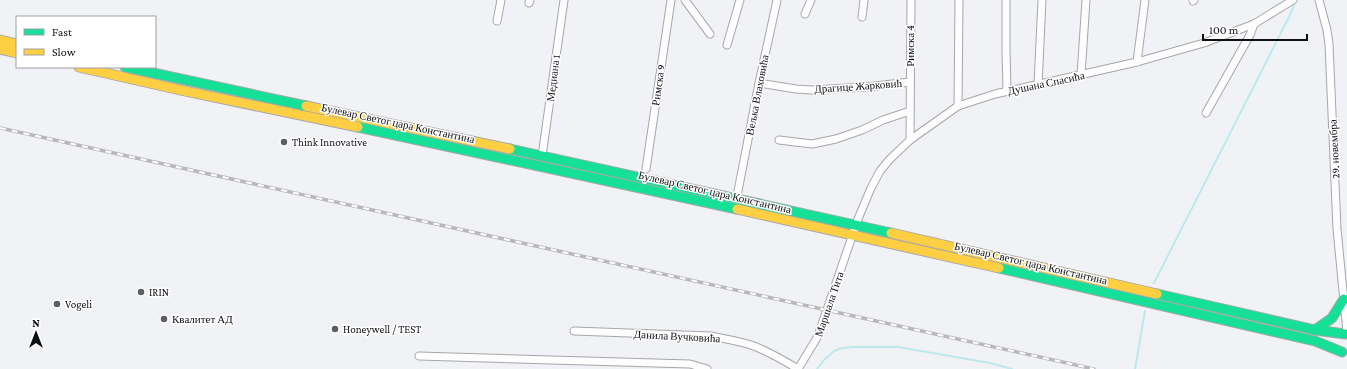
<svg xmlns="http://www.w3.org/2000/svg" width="1347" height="369" font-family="'Crimson Pro',serif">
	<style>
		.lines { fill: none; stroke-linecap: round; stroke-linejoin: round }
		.stream { stroke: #bceaec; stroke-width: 2 }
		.street-casing { stroke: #a7a7aa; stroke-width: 9 }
		.fast-casing { stroke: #a7a7aa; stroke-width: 11 }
		.slow-casing { stroke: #a7a7aa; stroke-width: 11 }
		.street { stroke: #fdfdfe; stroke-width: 7 }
		.fast { stroke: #16e098; stroke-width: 9 }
		.slow { stroke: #ffcf43; stroke-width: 9 }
		.rail-casing { stroke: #b8b8b9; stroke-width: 3.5 }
		.rail { stroke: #fff; stroke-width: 2; stroke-dasharray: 6; stroke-linecap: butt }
		.poi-dot { fill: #5d5e61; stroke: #fff; stroke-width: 1.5 }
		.labels { text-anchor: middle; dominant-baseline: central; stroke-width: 3; stroke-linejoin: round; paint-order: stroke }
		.street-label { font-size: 11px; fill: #0e0f11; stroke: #fff }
		.poi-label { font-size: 11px; fill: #0e0f11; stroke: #fff; text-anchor: start }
	</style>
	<rect width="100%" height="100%" fill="#f1f2f6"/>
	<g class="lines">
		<g class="stream">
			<polyline points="1154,283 1291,13 1295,2"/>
			<polyline points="817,369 824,360 834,351 842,348 853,347 898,347 990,363 1012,369"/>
			<polyline points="1135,369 1145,311"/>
		</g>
		<g class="street-casing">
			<g id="street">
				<polyline points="685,0 710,34"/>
				<polyline points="1006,0 1006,50 1007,91"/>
				<polyline points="1319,0 1327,30 1329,44 1337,229 1347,332"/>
				<polyline points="1193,1 1194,0"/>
				<polyline points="529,3 530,0"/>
				<polyline points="805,14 811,0"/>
				<polyline points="862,17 864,0"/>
				<polyline points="497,21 501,0"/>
				<polyline points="727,45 740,0"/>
				<polyline points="1137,62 1145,0"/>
				<polyline points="1081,75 1086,0"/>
				<polyline points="759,83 796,89 812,90 866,87 910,82"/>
				<polyline points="1038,85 1042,0"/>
				<polyline points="958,106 959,0"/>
				<polyline points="1206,113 1250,35 1254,24"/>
				<polyline points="779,140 812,144 836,139 862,130 883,120 910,111"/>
				<polyline points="910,140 911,0"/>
				<polyline points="542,156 564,0"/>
				<polyline points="646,169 671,0"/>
				<polyline points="738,191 759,83 777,0"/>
				<path d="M574,331L711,336C725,339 738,341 751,345C768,351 783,360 798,369"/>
				<polyline points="419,356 690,364 707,369"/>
				<polyline points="798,369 818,336 858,219 871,188 880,171 890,159 910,140 958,106 995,94 1137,62 1204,43 1254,24 1293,0"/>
			</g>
		</g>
		<g class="fast-casing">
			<g id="fast">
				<polyline points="125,67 306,106"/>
				<polyline points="358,127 737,209"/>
				<polyline points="510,149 891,233"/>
				<polyline points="999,268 1315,341 1342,352"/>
				<polyline points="1157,294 1315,330 1345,334"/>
				<polyline points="1315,330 1332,318 1344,299"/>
			</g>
		</g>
		<g class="slow-casing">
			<g id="slow">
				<polyline points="0,40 17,44"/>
				<polyline points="0,49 17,53"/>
				<polyline points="79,67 185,91 358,127"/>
				<polyline points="306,106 510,149"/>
				<polyline points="737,209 999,268"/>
				<polyline points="891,233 1157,294"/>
			</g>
		</g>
		<use href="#street" class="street"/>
		<use href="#fast" class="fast"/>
		<use href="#slow" class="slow"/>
		<g class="rail-casing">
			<polyline id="rail" points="0,128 1094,369"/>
		</g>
		<use href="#rail" class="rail"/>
	</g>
	<g class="poi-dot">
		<circle cx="284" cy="142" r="4"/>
		<circle cx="141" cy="292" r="4"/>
		<circle cx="57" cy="304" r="4"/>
		<circle cx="164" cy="319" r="4"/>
		<circle cx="335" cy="329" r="4"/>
	</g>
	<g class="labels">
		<g class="street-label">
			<text transform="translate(910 46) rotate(-90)">Римска 4</text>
			<text transform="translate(553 78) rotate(-83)">Медиана 1</text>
			<text transform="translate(1046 83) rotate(-12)">Душана Спасића</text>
			<text transform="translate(658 85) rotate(-82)">Римска 9</text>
			<text transform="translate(858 86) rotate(-4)">Драгице Жарковић</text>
			<text transform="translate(757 95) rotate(-79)">Вељка Влаховића</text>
			<text transform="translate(398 123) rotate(12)">Булевар Светог цара Константина</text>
			<text transform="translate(1334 149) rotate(-93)">29. новембра</text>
			<text transform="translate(715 192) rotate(13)">Булевар Светог цара Константина</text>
			<text transform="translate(1031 263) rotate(13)">Булевар Светог цара Константина</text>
			<text transform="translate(829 304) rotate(-71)">Маршала Тита</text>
			<text transform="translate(677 336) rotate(3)">Данила Вучковића</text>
		</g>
		<g class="poi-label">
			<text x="292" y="142">Think Innovative</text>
			<text x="149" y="292">IRIN</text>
			<text x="65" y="304">Vogeli</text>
			<text x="172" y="319">Квалитет АД</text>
			<text x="343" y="329">Honeywell / TEST</text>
		</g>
	</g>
	<rect x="16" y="16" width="140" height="52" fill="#ffffff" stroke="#9f9fa0"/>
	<rect x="24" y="29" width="20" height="6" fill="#16e098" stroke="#9f9fa0"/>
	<text x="52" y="36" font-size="12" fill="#0e0f11">Fast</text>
	<rect x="24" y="49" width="20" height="6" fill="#ffcf43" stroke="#9f9fa0"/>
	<text x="52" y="56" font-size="12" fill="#0e0f11">Slow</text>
	<g transform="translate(36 333)" stroke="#ffffff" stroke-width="3" paint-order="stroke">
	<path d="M0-3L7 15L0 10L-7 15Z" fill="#0e0f11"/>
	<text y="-6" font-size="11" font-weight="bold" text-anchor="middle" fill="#0e0f11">N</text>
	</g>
	<path d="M1203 34v6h104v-6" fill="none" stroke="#0e0f11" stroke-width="2"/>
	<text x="1209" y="34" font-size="12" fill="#0e0f11" stroke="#ffffff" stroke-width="3" paint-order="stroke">100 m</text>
</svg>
